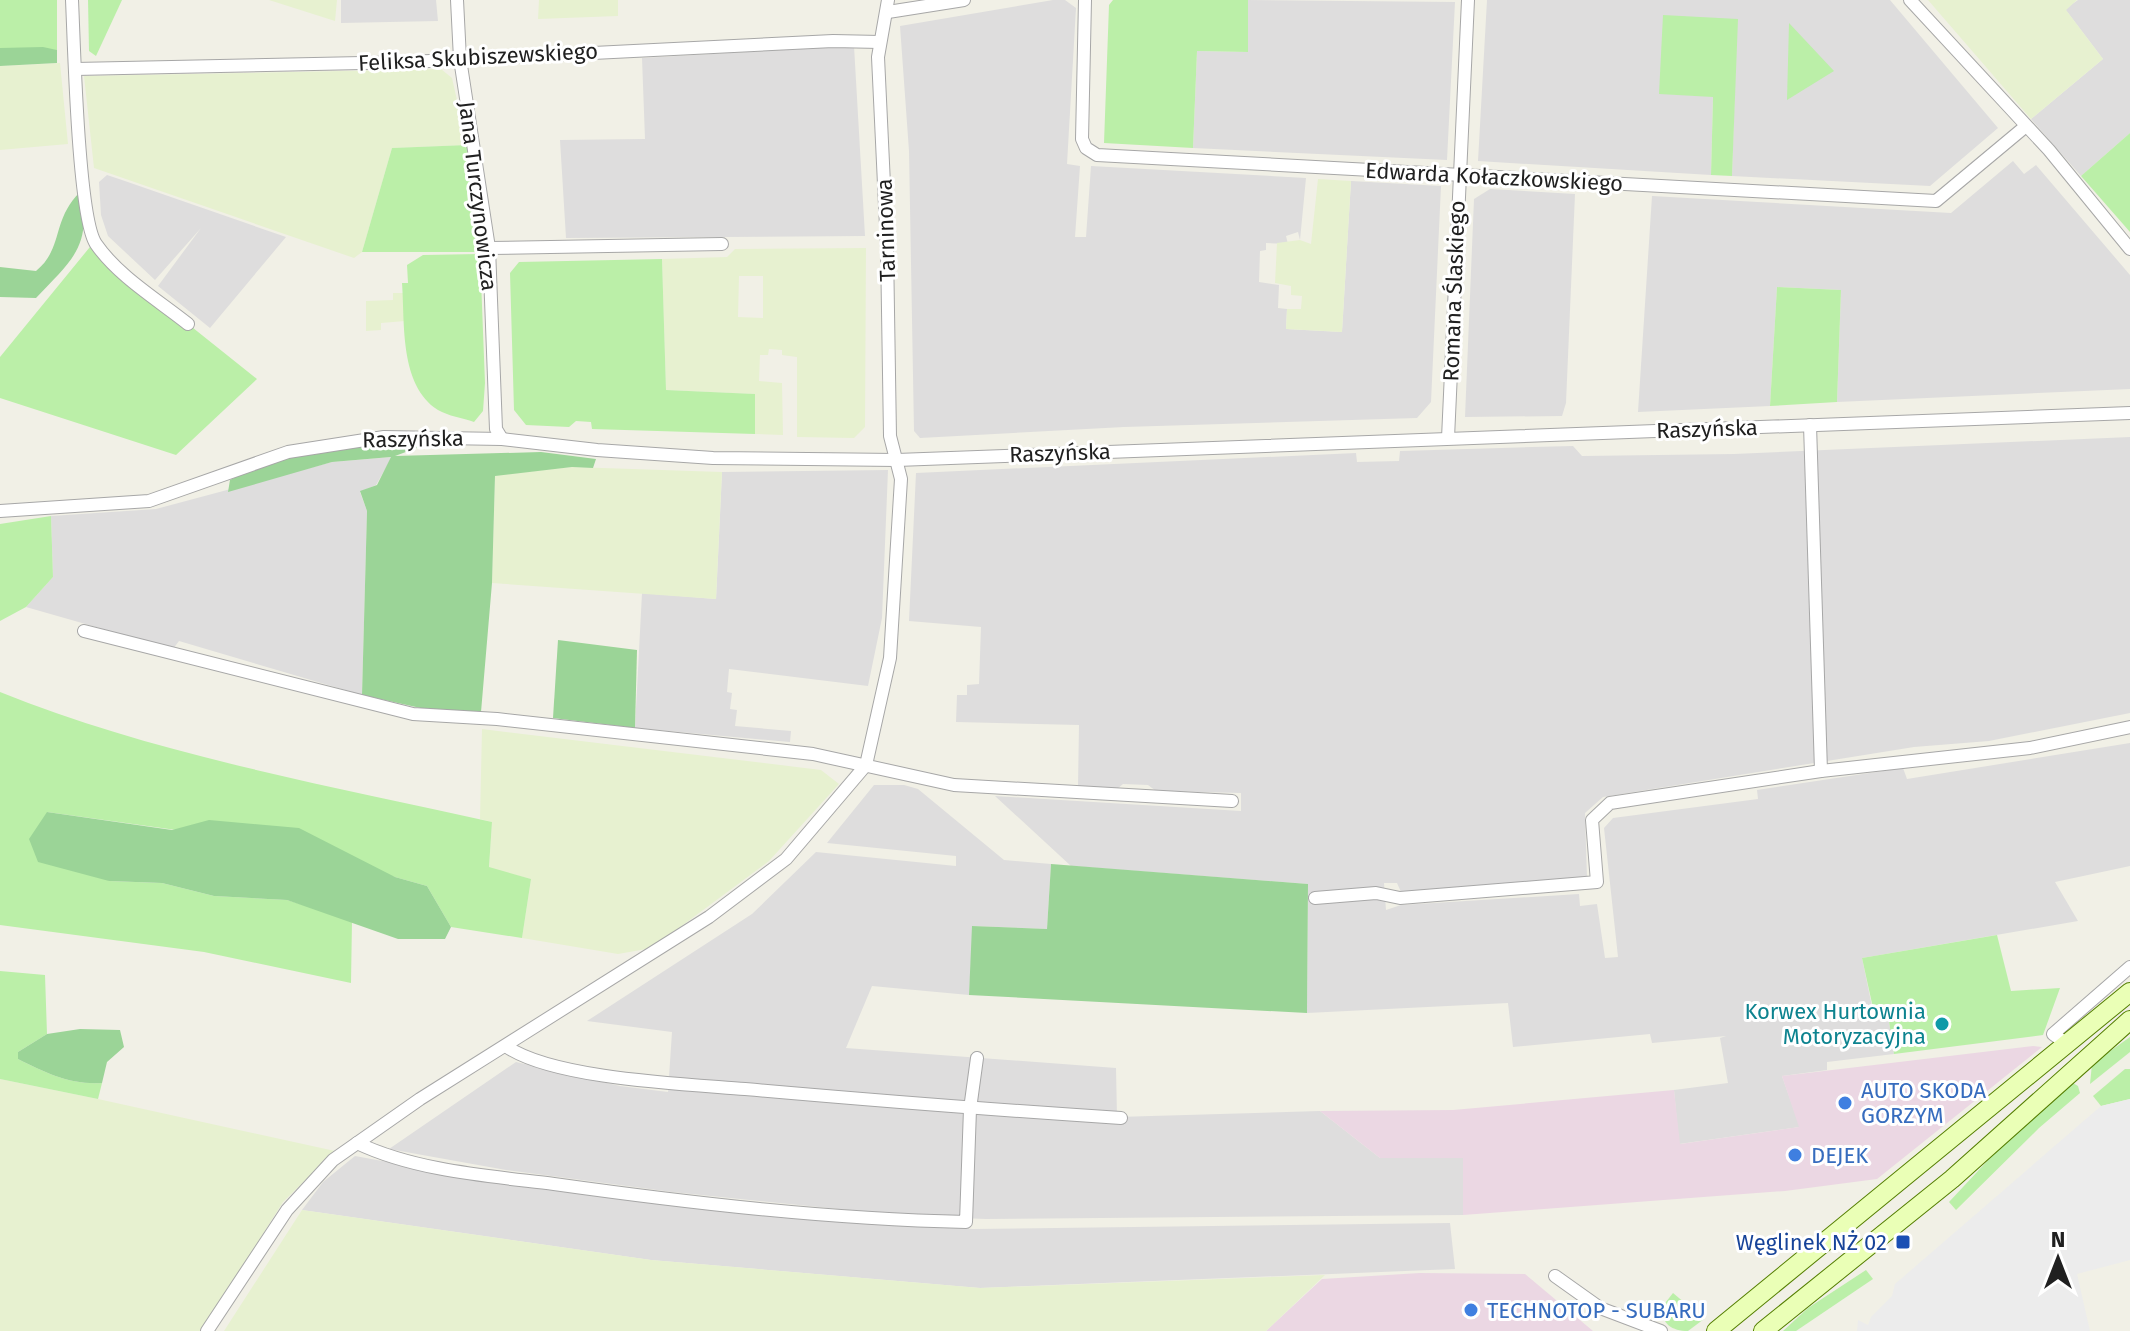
<svg xmlns="http://www.w3.org/2000/svg" width="2130" height="1331" font-family="'Fira Sans',sans-serif">
	<style>
		.residential { fill: #dedddd }
		.industrial { fill: #ebd7e3 }
		.farmland { fill: #e7f1d0; fill-rule: evenodd }
		.grass { fill: #bbefa8 }
		.forest { fill: #9bd497 }
		.parking { fill: #ececec }
		.lines { fill: none; stroke-linecap: round; stroke-linejoin: round }
		.street-casing { stroke: #a7a7a7; stroke-width: 14 }
		.secondary-casing { stroke: #547e00; stroke-width: 20 }
		.street { stroke: #fff; stroke-width: 12 }
		.secondary { stroke: #eaffb6; stroke-width: 18 }
		.culture-dot { fill: #0f9aa8; stroke: #fff; stroke-width: 3 }
		.shop-dot { fill: #3f7fe0; stroke: #fff; stroke-width: 3 }
		.transit-dot { fill: #1a4fb4; stroke: #fff; stroke-width: 3 }
		.labels { text-anchor: middle; dominant-baseline: central; stroke-width: 6; stroke-linejoin: round; paint-order: stroke }
		.street-label { font-size: 22px; fill: #202020; stroke: #fff }
		.culture-label { font-size: 22px; fill: #0d838f; stroke: #fff; text-anchor: end }
		.shop-label { font-size: 22px; fill: #366cbe; stroke: #fff; text-anchor: start }
		.transit-label { font-size: 22px; fill: #164399; stroke: #fff; text-anchor: end }
	</style>
	<rect width="100%" height="100%" fill="#f1f0e6"/>
	<g class="residential">
		<polygon points="341,0 436,0 438,21 341,23"/>
		<polygon points="1053,0 1065,0 1076,8 1067,164 1080,166 1075,237 1086,237 1091,166 1306,178 1300,240 1298,232 1286,236 1288,244 1266,243 1266,250 1260,251 1259,282 1279,285 1278,308 1287,309 1286,329 1342,332 1351,181 1441,186 1431,402 1417,418 1124,427 920,438 914,431 909,151 900,26"/>
		<polygon points="1248,0 1455,2 1447,160 1193,148 1197,51 1248,52"/>
		<polygon points="1487,0 1890,0 1998,128 1930,186 1732,176 1737,19 1659,93 1713,96 1711,175 1478,161"/>
		<polygon points="2078,0 2130,0 2130,133 2081,176 2031,119 2103,59 2065,9"/>
		<polygon points="854,46 865,236 566,238 560,140 645,139 642,58"/>
		<polygon points="2013,161 2024,174 2036,165 2130,275 2130,389 1837,402 1841,290 1777,287 1770,406 1638,412 1652,196 1951,213"/>
		<polygon points="107,175 122,180 286,237 210,328 158,286 201,228 155,280 108,236 101,215 99,182"/>
		<polygon points="1490,189 1575,194 1566,403 1562,416 1465,417 1474,199"/>
		<polygon points="2130,437 2130,713 1989,741 1914,747 1603,797 1585,813 1587,878 1401,892 1397,883 1384,883 1386,910 1401,905 1579,894 1580,906 1597,904 1605,958 1618,957 1604,828 1613,818 1758,799 1757,790 1903,768 1907,779 2130,743 2130,866 2055,882 2078,921 1862,958 1874,1016 1888,1015 1894,1054 1827,1062 1827,1070 1782,1076 1800,1127 1679,1144 1674,1090 1728,1083 1720,1038 1726,1036 1652,1043 1650,1034 1513,1047 1508,1003 1307,1013 1308,884 1071,866 995,796 1241,811 1241,793 1156,791 1148,785 1123,784 1117,789 1078,786 1079,725 956,722 957,695 967,695 967,685 979,684 981,627 909,621 916,473 1356,453 1357,462 1399,461 1400,451 1532,447 1573,446 1582,456 1734,454"/>
		<polygon points="392,457 376,485 360,492 367,511 362,695 179,641 173,649 26,607 53,577 51,516 156,509 332,462"/>
		<polygon points="888,470 882,618 868,686 729,669 727,692 732,693 730,709 737,710 735,726 791,731 790,742 635,728 642,593 716,599 722,472"/>
		<polygon points="874,785 904,785 918,789 1004,860 1051,864 1047,929 973,926 969,995 872,986 846,1048 1116,1068 1117,1117 1320,1111 1380,1158 1463,1158 1463,1215 986,1219 907,1216 672,1192 506,1170 389,1149 516,1062 620,1086 668,1092 672,1032 587,1021 752,914 816,852 956,866 956,856 827,843"/>
		<polygon points="355,1156 497,1182 828,1220 973,1229 1450,1223 1455,1269 980,1288 651,1260 302,1210 323,1182"/>
	</g>
	<g class="industrial">
		<polygon points="2033,1046 2042,1047 1877,1179 1785,1191 1463,1215 1463,1158 1380,1158 1320,1111 1453,1110 1674,1090 1680,1144 1799,1127 1782,1076"/>
		<polygon points="1420,1273 1525,1274 1593,1331 1266,1331 1322,1279"/>
	</g>
	<g class="farmland">
		<polygon points="269,0 337,0 335,21"/>
		<polygon points="539,0 618,0 618,16 538,19"/>
		<polygon points="1928,0 2077,0 2066,10 2103,59 2031,119"/>
		<polygon points="60,63 68,144 0,150 0,66"/>
		<polygon points="441,69 452,78 467,145 392,148 362,252 354,258 94,168 84,76"/>
		<polygon points="1318,179 1351,181 1342,332 1286,329 1287,309 1301,309 1302,296 1291,295 1291,286 1275,283 1277,243 1300,240 1311,244"/>
		<path d="M866,248L865,427L854,438L797,437V357L782,355V350L769,349L768,355H760L759,381L782,383L783,435L755,434L754,394L666,390L662,259L727,257L735,249ZM739,276H763V318L738,317Z"/>
		<polygon points="393,293 403,293 405,321 381,323 381,330 366,331 366,301 393,300"/>
		<polygon points="572,467 722,472 716,599 492,583 495,475"/>
		<polygon points="482,729 821,770 839,784 769,861 652,948 618,954 522,938 531,879 489,868 492,822 480,819"/>
		<polygon points="0,1079 98,1099 335,1151 283,1202 202,1331 0,1331"/>
		<polygon points="302,1210 651,1260 980,1288 1325,1275 1266,1331 224,1331"/>
	</g>
	<g class="grass">
		<polygon points="0,0 57,0 57,50 0,48"/>
		<polygon points="88,0 122,0 96,56 89,51"/>
		<polygon points="1113,0 1248,0 1248,52 1197,51 1193,148 1104,143 1109,5"/>
		<polygon points="1663,15 1738,19 1732,176 1711,175 1713,97 1659,94"/>
		<polygon points="1789,23 1834,71 1787,100"/>
		<polygon points="2130,133 2130,232 2081,176"/>
		<polygon points="467,145 485,252 362,252 392,148"/>
		<polygon points="94,242 123,272 257,379 176,455 0,398 0,357"/>
		<path d="M480,254L485,383L483,411L474,422C463,418 448,416 438,410C399,385 405,323 402,283H408L407,265L423,255Z"/>
		<polygon points="662,259 666,390 755,394 755,434 592,429 591,422 576,421 569,427 526,425 514,410 510,273 519,262"/>
		<polygon points="1777,287 1841,290 1837,402 1770,406"/>
		<polygon points="51,516 53,577 26,607 0,621 0,524"/>
		<path d="M0,692C157,755 327,785 492,822L489,867L531,879L522,938L451,927L427,886L395,877L176,830L47,812L109,881L162,883L214,896L287,900L352,920L351,983L204,952L0,925Z"/>
		<polygon points="1997,935 2011,991 2060,988 2043,1035 1894,1054 1888,1015 1875,1017 1862,958"/>
		<path d="M0,971L45,975L47,1034L18,1052V1059C46,1073 70,1085 102,1083L98,1099L0,1079Z"/>
		<polygon points="2130,1037 2130,1052 2090,1084 2092,1064"/>
		<polygon points="2125,1069 2130,1069 2130,1099 2101,1106 2093,1096"/>
		<polygon points="2073,1083 2078,1086 2080,1093 2039,1128 1956,1210 1949,1202 1991,1157"/>
		<polygon points="1866,1270 1873,1279 1796,1331 1783,1331 1808,1308"/>
		<path d="M1673,1293L1704,1319L1688,1331C1672,1331 1661,1324 1662,1307Z"/>
	</g>
	<g class="forest">
		<polygon points="43,47 57,50 57,63 0,66 0,48"/>
		<path d="M80,192C93,246 71,261 36,298L0,297V267L36,271C64,248 51,221 80,192Z"/>
		<path d="M430,443L395,456L541,452L596,459L593,468L572,467L495,476L492,583L481,712L434,711L362,695L367,511L360,491L377,485L391,457L332,462L228,492L230,480C292,446 361,448 430,443Z"/>
		<polygon points="558,640 637,650 635,728 553,718"/>
		<polygon points="47,812 172,830 209,820 299,828 395,877 427,886 451,927 445,939 398,939 287,900 214,896 162,883 109,881 38,862 29,839"/>
		<polygon points="1051,864 1308,884 1307,1013 969,995 972,926 1047,929"/>
		<path d="M80,1029L120,1030L124,1047L107,1062L102,1083C70,1085 46,1073 18,1059V1052L47,1034Z"/>
	</g>
	<polygon class="parking" points="2130,1099 2130,1260 2077,1274 2090,1331 1857,1331 1858,1320 1868,1325 1871,1317 1892,1296 1895,1284 2101,1106"/>
	<g class="lines">
		<g class="street-casing">
			<g id="street">
				<path d="M72,0C74,41 78,218 96,244C118,276 158,300 188,324"/>
				<polyline points="457,0 460,59 489,248 496,429 502,439"/>
				<polyline points="1085,0 1082,139 1086,148 1097,155 1936,201 2026,126"/>
				<polyline points="1910,0 2049,150 2130,249"/>
				<polyline points="888,12 964,0"/>
				<polyline points="75,69 410,62 833,41 880,42"/>
				<polyline points="489,248 722,244"/>
				<polyline points="1810,425 1821,771"/>
				<polyline points="1448,438 1468,0"/>
				<polyline points="0,511 149,501 288,452 384,437 502,439 597,450 713,458 897,460 2130,413"/>
				<polyline points="84,631 413,714 497,719 813,754 954,785 1232,801"/>
				<polyline points="1315,898 1376,893 1400,898 1597,882 1592,820 1610,803 1821,771 2030,748 2130,727"/>
				<polyline points="2067,1044 2053,1034 2130,967"/>
				<path d="M507,1047C555,1079 684,1084 745,1089C870,1100 996,1110 1121,1118"/>
				<path d="M357,1143C416,1171 489,1176 554,1184C690,1203 828,1219 966,1222L970,1109L977,1058"/>
				<polyline points="1555,1276 1600,1308 1661,1331"/>
				<polyline points="207,1331 287,1210 333,1160 420,1099 709,917 786,859 866,765 890,658 901,479 890,436 887,248 878,57 888,0"/>
			</g>
		</g>
		<g class="secondary-casing">
			<g id="secondary">
				<polyline points="1716,1331 2130,992"/>
				<polyline points="1763,1331 1952,1179 2130,1020"/>
			</g>
		</g>
		<use href="#street" class="street"/>
		<use href="#secondary" class="secondary"/>
	</g>
	<circle class="culture-dot" cx="1942" cy="1024" r="8"/>
	<g class="shop-dot">
		<circle cx="1845" cy="1103" r="8"/>
		<circle cx="1795" cy="1155" r="8"/>
		<circle cx="1471" cy="1310" r="8"/>
	</g>
	<rect class="transit-dot" x="1895" y="1234" width="16" height="16" rx="4"/>
	<g class="labels">
		<g class="street-label">
			<text transform="translate(478 57) rotate(-3)">Feliksa Skubiszewskiego</text>
			<text transform="translate(1494 177) rotate(3)">Edwarda Kołaczkowskiego</text>
			<text transform="translate(478 196) rotate(83)">Jana Turczynowicza</text>
			<text transform="translate(886 230) rotate(-92)">Tarninowa</text>
			<text transform="translate(1454 291) rotate(-88)">Romana Ślaskiego</text>
			<text transform="translate(1707 429) rotate(-2)">Raszyńska</text>
			<text transform="translate(413 439) rotate(-1)">Raszyńska</text>
			<text transform="translate(1060 453) rotate(-2)">Raszyńska</text>
		</g>
		<g class="culture-label">
			<text x="1926" y="1011">Korwex Hurtownia<tspan x="1926" dy="25">Motoryzacyjna</tspan></text>
		</g>
		<g class="shop-label">
			<text x="1861" y="1090">AUTO SKODA<tspan x="1861" dy="25">GORZYM</tspan></text>
			<text x="1811" y="1155">DEJEK</text>
			<text x="1487" y="1310">TECHNOTOP - SUBARU</text>
		</g>
		<g class="transit-label">
			<text x="1887" y="1242">Węglinek NŻ 02</text>
		</g>
	</g>
	<g transform="translate(2058 1259)" stroke="#ffffff" stroke-width="6" paint-order="stroke">
	<path d="M0-6L14 30L0 20L-14 30Z" fill="#202020"/>
	<text y="-12" font-size="22" font-weight="bold" text-anchor="middle" fill="#202020">N</text>
	</g>
</svg>
